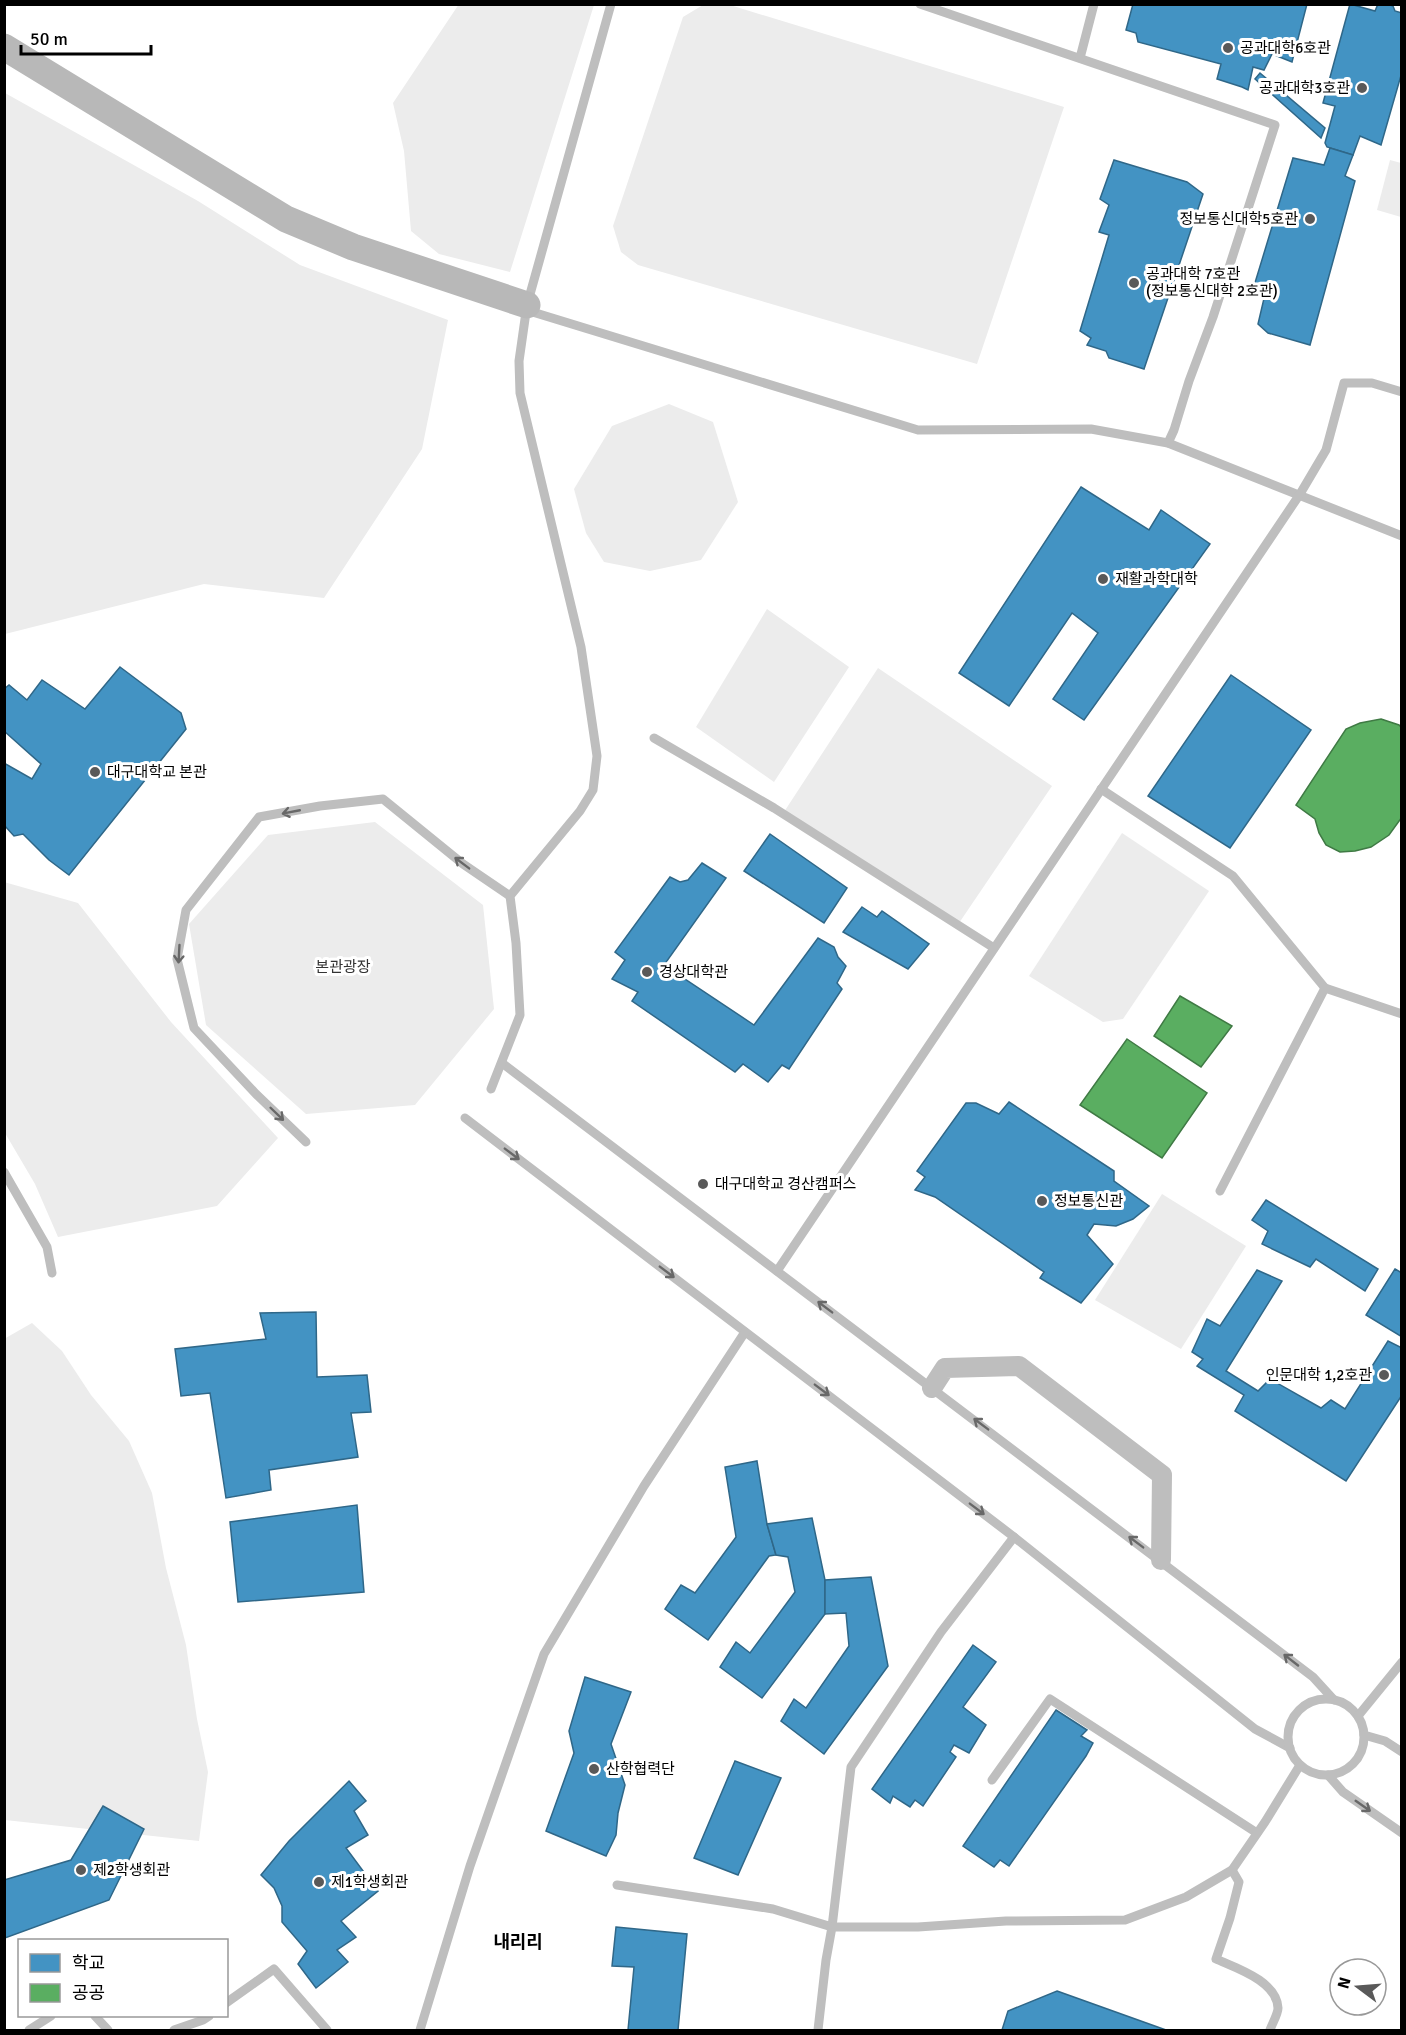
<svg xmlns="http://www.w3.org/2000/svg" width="1406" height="2035" font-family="Signika,'Noto Sans KR',sans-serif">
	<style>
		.green { fill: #ececec }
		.schools { fill: #4393c3; stroke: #2f6788; stroke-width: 1.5 }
		.public { fill: #5aae61; stroke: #3f7a44; stroke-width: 1.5 }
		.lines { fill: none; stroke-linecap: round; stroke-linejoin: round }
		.lane { stroke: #bebebe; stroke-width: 9 }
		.street { stroke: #bebebe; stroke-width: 20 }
		.secondary { stroke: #b8b8b8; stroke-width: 27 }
		.oneway { stroke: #686868 }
		.poi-dot { fill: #595959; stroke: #fff; stroke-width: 2 }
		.labels { text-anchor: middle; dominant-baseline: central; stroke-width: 6; stroke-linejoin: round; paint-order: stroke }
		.poi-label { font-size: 15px; fill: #000; stroke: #fff; text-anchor: start }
		.park-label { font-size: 15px; fill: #333; stroke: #fff }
		.quarter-label { font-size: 18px; font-weight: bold; fill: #000; stroke: #fff }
	</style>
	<rect width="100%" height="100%" fill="#fff"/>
	<g class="green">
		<polygon points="459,4 594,5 510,272 439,254 411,231 404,151 393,103"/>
		<polygon points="703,5 730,5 1064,107 977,364 638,265 621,252 613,226 683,17"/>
		<polygon points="5,93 198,201 300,265 448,320 422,449 324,598 204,584 5,634"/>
		<polygon points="1390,160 1401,163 1401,217 1377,210"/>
		<polygon points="669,404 713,422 738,502 701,560 650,571 604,562 586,533 574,489 612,426"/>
		<polygon points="767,609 849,667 774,782 696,727"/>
		<polygon points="878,668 1052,786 957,926 782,815"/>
		<polygon points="375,822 483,905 494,1009 415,1105 306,1114 206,1025 189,924 268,835"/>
		<polygon points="1122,833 1209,891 1123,1019 1103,1022 1029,976"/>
		<polygon points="4,882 78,903 171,1022 278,1138 217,1206 58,1237 35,1184 5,1133"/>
		<polygon points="1162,1194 1246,1246 1181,1349 1095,1300"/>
		<polygon points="32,1323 62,1351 91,1395 129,1441 152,1493 166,1568 186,1645 197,1719 208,1772 199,1841 5,1820 4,1339"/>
	</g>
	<g class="schools">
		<polygon points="1133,4 1145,5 1307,4 1292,62 1272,54 1264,70 1253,67 1248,90 1242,87 1217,79 1221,64 1138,42 1136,33 1126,30"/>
		<polygon points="1350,4 1375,11 1378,4 1388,4 1393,6 1395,11 1402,13 1402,72 1381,145 1360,136 1353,155 1327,147 1325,143 1335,106 1323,103"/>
		<polygon points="1260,73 1325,128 1321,138 1255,79"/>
		<polygon points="1330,148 1353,155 1345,176 1355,181 1310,345 1268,333 1258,324 1266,290 1254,286 1293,158 1324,165"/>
		<polygon points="1114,160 1187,182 1203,194 1144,369 1109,358 1106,351 1087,345 1091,338 1080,331 1109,235 1099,232 1109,205 1100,199"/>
		<polygon points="1081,487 1149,530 1161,510 1210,544 1084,720 1053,699 1098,633 1072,613 1009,706 959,673"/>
		<polygon points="120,667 181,713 186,729 69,875 49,860 23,834 14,836 4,825 4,763 32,779 41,764 4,731 4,689 9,685 27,700 42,680 85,709"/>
		<polygon points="1231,675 1311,730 1230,848 1148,796"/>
		<polygon points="770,834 847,888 824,923 744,871"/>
		<polygon points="702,863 726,878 664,965 754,1025 818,938 834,947 838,957 846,966 837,983 842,989 789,1069 782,1065 768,1082 743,1064 735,1072 632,1001 638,992 612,979 625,960 615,952 670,877 680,882 688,880"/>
		<polygon points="862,907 877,917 882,911 929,944 908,969 843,932"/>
		<polygon points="1009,1102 1114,1171 1114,1181 1149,1206 1133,1219 1116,1226 1094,1224 1087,1235 1113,1264 1081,1303 1040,1278 1044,1272 935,1197 915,1190 925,1177 917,1171 966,1103 976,1103 999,1114"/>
		<polygon points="1266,1200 1378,1269 1365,1291 1316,1259 1310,1267 1262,1244 1268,1231 1252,1220"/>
		<polygon points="1395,1269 1402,1273 1402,1337 1366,1315"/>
		<polygon points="1257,1270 1282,1281 1226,1371 1258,1391 1270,1379 1321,1408 1331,1400 1345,1409 1388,1341 1402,1348 1402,1395 1346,1481 1235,1411 1244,1395 1197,1366 1203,1359 1192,1352 1207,1319 1220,1326"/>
		<polygon points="316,1312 317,1377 367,1375 371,1412 351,1413 358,1457 269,1470 271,1490 226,1498 210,1393 181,1396 175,1349 266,1339 260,1313"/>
		<polygon points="757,1461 767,1524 776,1555 769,1556 708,1640 665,1609 681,1585 695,1593 736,1537 725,1467"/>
		<polygon points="357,1505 364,1592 238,1602 230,1522"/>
		<polygon points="812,1518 825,1580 825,1614 762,1698 720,1667 736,1642 750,1653 795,1592 788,1557 776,1555 767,1524"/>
		<polygon points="871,1577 888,1666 824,1754 781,1721 794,1699 806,1708 849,1646 846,1613 825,1614 825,1580"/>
		<polygon points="973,1645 996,1662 963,1707 986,1725 969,1753 954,1745 950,1752 956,1757 923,1806 915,1800 910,1807 893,1796 890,1803 872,1789"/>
		<polygon points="585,1677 631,1692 611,1744 625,1785 618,1813 616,1835 606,1856 546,1831 574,1753 569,1731"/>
		<polygon points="1056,1710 1087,1730 1081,1736 1093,1743 1086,1756 1009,1866 1000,1860 994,1867 963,1846"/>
		<polygon points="735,1761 781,1778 738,1875 694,1858"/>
		<polygon points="349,1781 366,1801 354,1811 368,1835 346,1848 378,1891 341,1921 356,1937 337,1950 348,1962 316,1988 298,1964 307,1951 282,1922 282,1906 274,1888 261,1875 289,1841"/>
		<polygon points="103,1806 144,1829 109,1900 5,1938 4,1880 71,1860"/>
		<polygon points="616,1927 687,1934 678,2030 628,2030 634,1967 612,1966"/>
		<polygon points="1057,1991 1166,2030 1002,2030 1008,2011"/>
	</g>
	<g class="public">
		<polygon points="1381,719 1399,725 1402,728 1402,817 1389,835 1371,847 1355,851 1340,852 1326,845 1319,833 1315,819 1296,805 1346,729 1360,723"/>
		<polygon points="1180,996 1232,1026 1201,1067 1154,1036"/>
		<polygon points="1127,1039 1207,1093 1162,1158 1080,1105"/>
	</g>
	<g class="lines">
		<g class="lane">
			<polyline points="920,4 1275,125 1213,317 1189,381 1174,430 1168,443"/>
			<polyline points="1080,58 1094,4"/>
			<polyline points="526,310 918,430 1091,429 1168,443 1402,536"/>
			<polyline points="654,738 774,808 994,948"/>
			<polyline points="1101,789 1233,876 1325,988 1402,1014"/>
			<polyline points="502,1063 1313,1677 1334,1700"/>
			<polyline points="491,1089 520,1015 516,943 510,896 580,811 593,790 597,756 581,647 520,393 519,361 527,305 611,4"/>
			<polyline points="465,1118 1014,1537 1255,1729 1290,1748"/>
			<polyline points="306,1142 256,1094 194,1028 177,959 186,910 259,817 320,806 383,799 463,864 510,896"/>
			<polyline points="4,1172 47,1247 52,1273"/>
			<polyline points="1220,1191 1325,988"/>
			<polyline points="777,1271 1300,494 1326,450 1344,383 1372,383 1402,392"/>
			<circle cx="1326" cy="1737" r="38"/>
			<polyline points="1358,1716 1402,1662"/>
			<polyline points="1364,1735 1385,1741 1402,1752"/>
			<polyline points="1328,1775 1343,1792 1402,1833"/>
			<polyline points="992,1780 1050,1699 1257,1833"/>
			<path d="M1232,1870L1239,1882L1230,1918L1216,1959C1236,1968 1277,1981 1278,2008C1278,2014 1272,2024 1270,2030"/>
			<polyline points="617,1885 773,1909 832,1927 851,1767 941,1632 1014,1537"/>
			<polyline points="226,2003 274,1969 327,2030"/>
			<polyline points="95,2016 108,2030"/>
			<polyline points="29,2030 51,2016"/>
			<polyline points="174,2030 203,2020 209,2016"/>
			<polyline points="420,2030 470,1866 544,1654 644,1486 745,1332"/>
			<polyline points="818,2030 826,1960 832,1927 918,1927 1006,1921 1125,1920 1186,1897 1232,1870 1265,1822 1300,1765"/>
		</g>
		<polyline class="street" points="932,1388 945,1368 1019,1366 1162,1475 1161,1560"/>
		<polyline class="secondary" points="4,47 286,219 353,247 527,305"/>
	</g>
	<defs><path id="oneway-shaft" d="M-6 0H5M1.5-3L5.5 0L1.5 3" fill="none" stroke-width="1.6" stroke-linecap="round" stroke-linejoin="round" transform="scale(1.5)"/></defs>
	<g class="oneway">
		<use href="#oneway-shaft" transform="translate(291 812) rotate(169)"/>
		<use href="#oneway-shaft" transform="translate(462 863) rotate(-143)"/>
		<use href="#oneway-shaft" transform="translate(179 954) rotate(93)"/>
		<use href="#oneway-shaft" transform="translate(277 1114) rotate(44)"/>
		<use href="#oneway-shaft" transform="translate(512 1154) rotate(37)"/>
		<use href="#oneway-shaft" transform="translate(667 1272) rotate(37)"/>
		<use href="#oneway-shaft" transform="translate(825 1307) rotate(-143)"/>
		<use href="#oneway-shaft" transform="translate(822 1390) rotate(37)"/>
		<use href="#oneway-shaft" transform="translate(981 1424) rotate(-143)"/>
		<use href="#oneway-shaft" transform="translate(977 1509) rotate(37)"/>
		<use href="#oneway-shaft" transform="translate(1136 1542) rotate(-143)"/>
		<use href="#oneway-shaft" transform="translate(1291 1660) rotate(-142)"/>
		<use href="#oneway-shaft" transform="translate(1363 1806) rotate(35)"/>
	</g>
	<g class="poi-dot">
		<circle cx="1228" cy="48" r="6"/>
		<circle cx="1362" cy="88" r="6"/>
		<circle cx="1310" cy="219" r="6"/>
		<circle cx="1134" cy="283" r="6"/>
		<circle cx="1103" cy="579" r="6"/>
		<circle cx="95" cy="772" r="6"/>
		<circle cx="647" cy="972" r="6"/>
		<circle cx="703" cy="1184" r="6"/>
		<circle cx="1042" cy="1201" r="6"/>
		<circle cx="1384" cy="1375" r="6"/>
		<circle cx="594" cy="1769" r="6"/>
		<circle cx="81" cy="1870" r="6"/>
		<circle cx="319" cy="1882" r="6"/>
	</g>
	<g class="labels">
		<g class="poi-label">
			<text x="1240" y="48">공과대학6호관</text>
			<text x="1350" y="88" text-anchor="end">공과대학3호관</text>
			<text x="1298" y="219" text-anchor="end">정보통신대학5호관</text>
			<text x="1146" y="274">공과대학 7호관<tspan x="1146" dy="17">(정보통신대학 2호관)</tspan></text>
			<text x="1115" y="579">재활과학대학</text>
			<text x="107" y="772">대구대학교 본관</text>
			<text x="659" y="972">경상대학관</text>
			<text x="715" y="1184">대구대학교 경산캠퍼스</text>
			<text x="1054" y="1201">정보통신관</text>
			<text x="1372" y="1375" text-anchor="end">인문대학 1,2호관</text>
			<text x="606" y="1769">산학협력단</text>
			<text x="93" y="1870">제2학생회관</text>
			<text x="331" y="1882">제1학생회관</text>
		</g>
		<g class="park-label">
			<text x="343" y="967">본관광장</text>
		</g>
		<g class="quarter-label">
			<text x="518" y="1942">내리리</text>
		</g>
	</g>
	<rect width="1406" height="2035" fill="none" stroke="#000000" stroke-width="12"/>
	<rect x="18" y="1939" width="210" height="78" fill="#ffffff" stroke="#999999" stroke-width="1.5"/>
	<rect x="30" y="1954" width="30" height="18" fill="#4393c3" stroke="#999999" stroke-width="1.5"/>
	<text x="72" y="1969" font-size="18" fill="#000000">학교</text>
	<rect x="30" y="1984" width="30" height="18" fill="#5aae61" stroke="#999999" stroke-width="1.5"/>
	<text x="72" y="1999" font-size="18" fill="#000000">공공</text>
	<g transform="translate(1358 1987) rotate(286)"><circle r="28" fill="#ffffff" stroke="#999999" stroke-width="1.5"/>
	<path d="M0-4.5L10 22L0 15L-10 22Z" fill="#595959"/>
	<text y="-9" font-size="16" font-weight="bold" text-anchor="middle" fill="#000000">N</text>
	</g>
	<path d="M21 45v9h130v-9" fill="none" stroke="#000000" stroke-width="3"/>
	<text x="30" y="45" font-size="18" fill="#000000" stroke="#ffffff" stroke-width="4.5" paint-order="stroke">50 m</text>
</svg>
